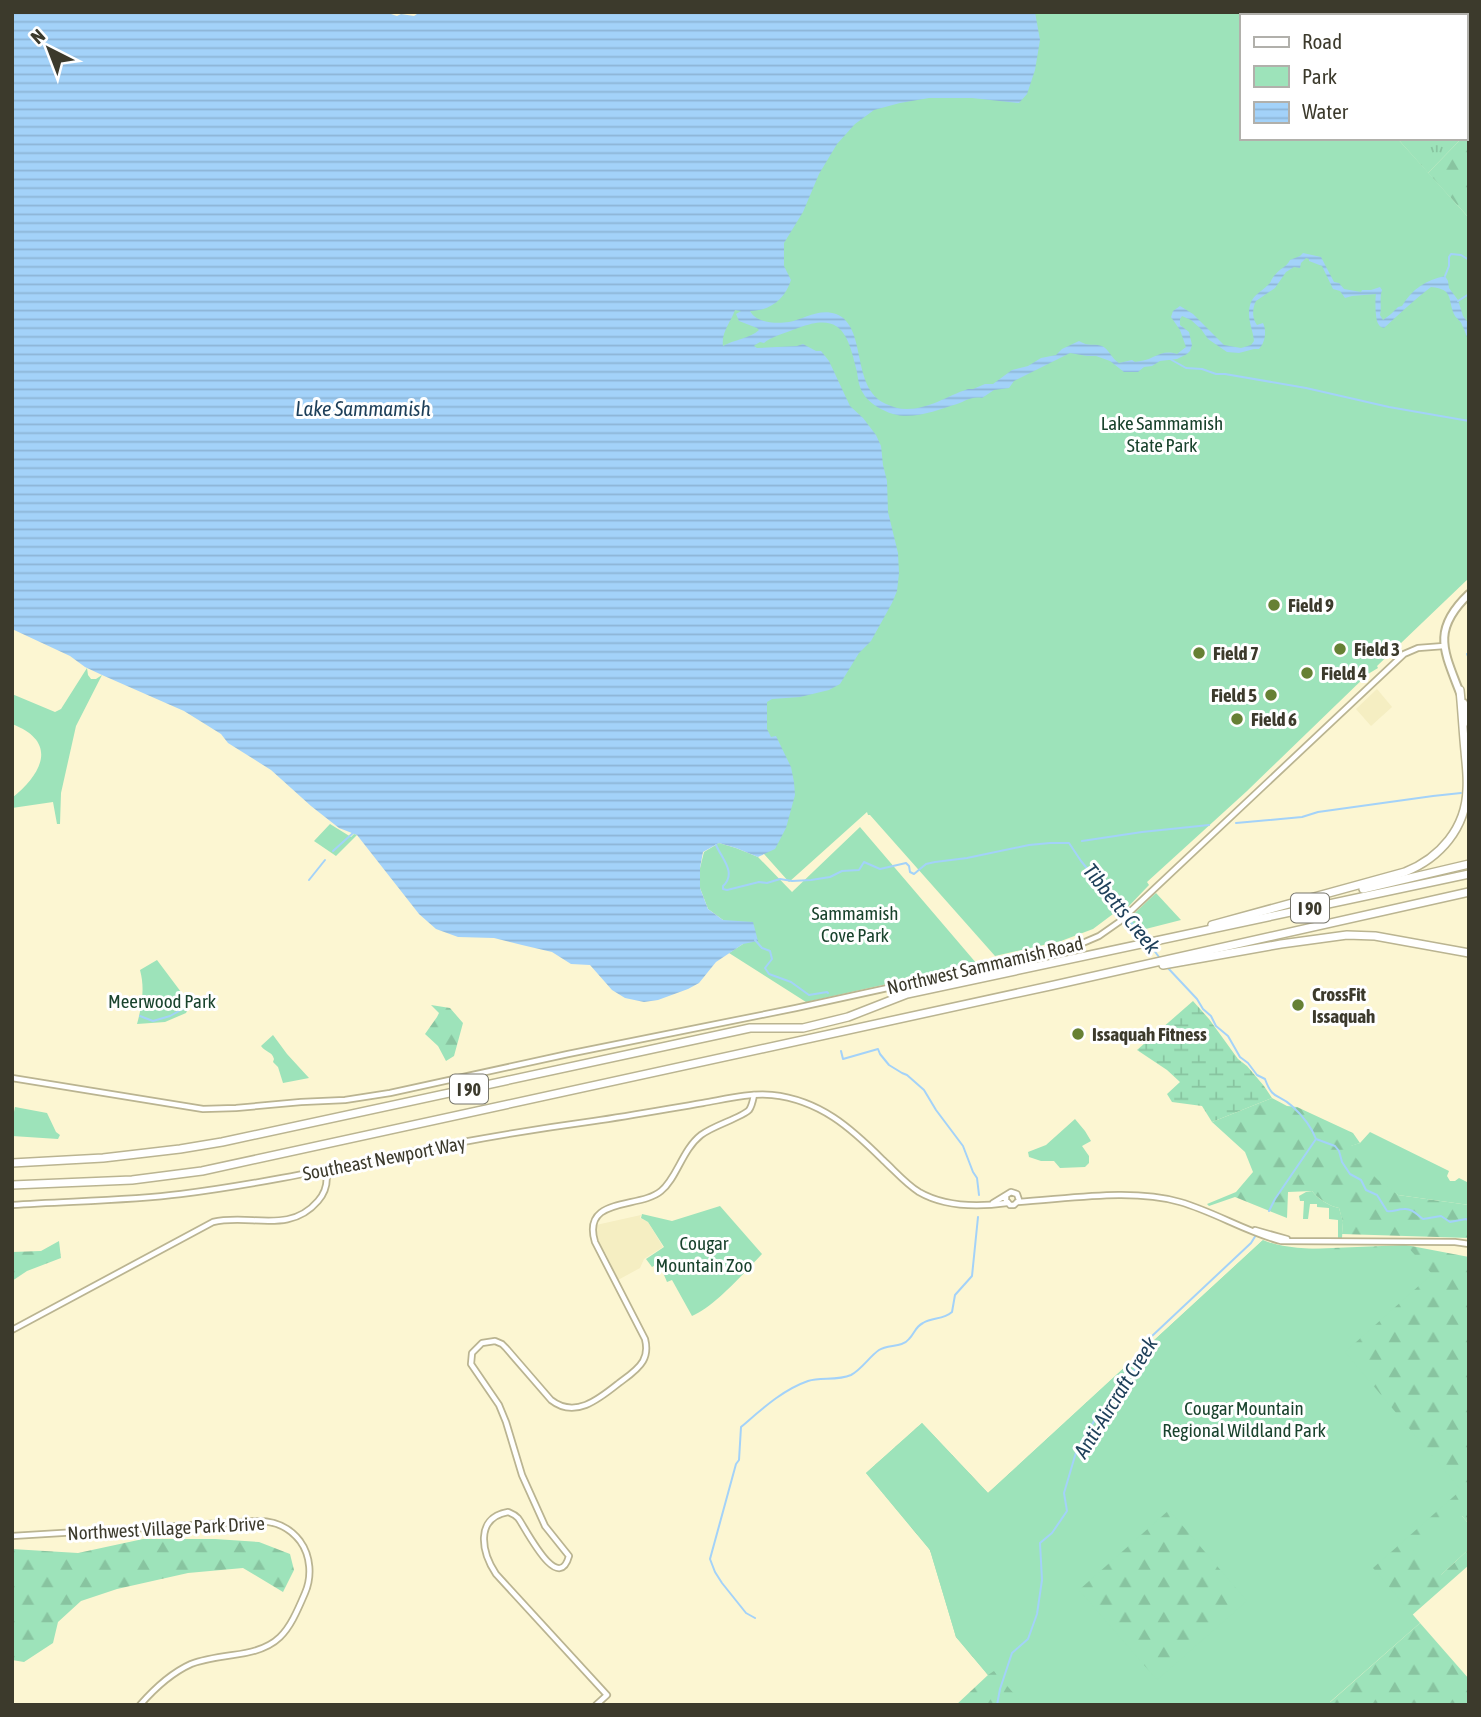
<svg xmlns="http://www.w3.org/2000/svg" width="1481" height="1717" font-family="'Asap Condensed',sans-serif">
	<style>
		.built { fill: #f5eec2 }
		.grass { fill: url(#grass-tufts) }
		.forest { fill: url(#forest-firs) }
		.wetland { fill: url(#wetland-marsh) }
		.green { fill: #9de3ba; fill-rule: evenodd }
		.water { fill: url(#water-rules); fill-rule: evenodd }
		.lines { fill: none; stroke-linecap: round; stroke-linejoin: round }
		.stream { stroke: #a3d2f9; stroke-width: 2 }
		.minor-casing { stroke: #bab491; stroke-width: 8 }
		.major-casing { stroke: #bab491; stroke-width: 10 }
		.highway-casing { stroke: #bab491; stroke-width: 10 }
		.minor { stroke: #fff; stroke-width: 4.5 }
		.major { stroke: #fff; stroke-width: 6 }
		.highway { stroke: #fff; stroke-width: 7 }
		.poi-dot { fill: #668034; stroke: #fff; stroke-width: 2.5 }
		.labels { text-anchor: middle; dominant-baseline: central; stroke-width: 6; stroke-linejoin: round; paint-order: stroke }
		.shield { fill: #fff; stroke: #76756b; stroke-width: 2 }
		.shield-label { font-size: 18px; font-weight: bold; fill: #3c3a2c }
		.park-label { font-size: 19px; fill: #19432d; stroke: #fff }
		.poi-label { font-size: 19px; font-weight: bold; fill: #3c3a2c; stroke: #fff; text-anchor: start }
		.street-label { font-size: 19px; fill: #3c3a2c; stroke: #fff }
		.water-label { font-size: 21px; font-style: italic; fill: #1d3f59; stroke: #fff }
	</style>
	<defs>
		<pattern id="grass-tufts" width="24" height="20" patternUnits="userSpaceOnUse" patternTransform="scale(1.75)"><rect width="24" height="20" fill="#9de3ba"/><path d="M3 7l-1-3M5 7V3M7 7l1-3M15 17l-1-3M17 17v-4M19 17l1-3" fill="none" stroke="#88c4a0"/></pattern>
		<pattern id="forest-firs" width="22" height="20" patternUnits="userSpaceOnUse" patternTransform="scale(1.75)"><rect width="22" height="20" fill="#9de3ba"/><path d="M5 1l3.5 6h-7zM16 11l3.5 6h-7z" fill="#88c4a0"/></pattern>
		<pattern id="wetland-marsh" width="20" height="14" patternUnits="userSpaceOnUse" patternTransform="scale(1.75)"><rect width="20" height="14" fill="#9de3ba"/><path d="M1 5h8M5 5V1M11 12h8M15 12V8" fill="none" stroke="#88c4a0"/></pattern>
		<pattern id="water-rules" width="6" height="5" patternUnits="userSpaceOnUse" patternTransform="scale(1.75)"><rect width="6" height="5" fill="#a3d2f9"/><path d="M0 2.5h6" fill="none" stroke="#8db5d6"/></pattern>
	</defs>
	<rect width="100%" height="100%" fill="#fcf6d2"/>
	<g class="built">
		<polygon points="1377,689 1392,707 1371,726 1356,709"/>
		<polygon points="641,1215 640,1218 648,1222 663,1247 644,1259 640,1268 618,1280 606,1254 597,1240 596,1225"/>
	</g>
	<polygon class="grass" points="1397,138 1462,138 1428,173"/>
	<g class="forest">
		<polygon points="1465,59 1469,61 1469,218 1428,173 1462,138 1465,138"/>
		<polygon points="431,1005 450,1008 463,1023 454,1056 446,1061 438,1046 425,1034 437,1017 439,1013"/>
		<path d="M1272,1098L1287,1106L1297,1107L1353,1133L1360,1143L1351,1146L1398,1195L1469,1205V1238L1342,1234L1343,1223L1339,1208C1329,1206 1318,1199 1312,1191L1288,1192L1287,1218L1235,1197L1209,1206L1207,1204L1236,1192L1253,1172L1245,1152L1212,1122Z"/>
		<polygon points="1263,1240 1256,1255 1308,1249 1406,1245 1469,1257 1469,1524 1462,1516 1441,1575 1469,1549 1469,1565 1310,1705 956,1705 988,1675 956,1637 930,1550 866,1473 922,1423 988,1493"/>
		<polygon points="59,1241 61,1258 27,1271 12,1281 12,1252 41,1251"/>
		<polygon points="143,1539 215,1539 259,1542 290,1554 294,1570 283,1592 243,1568 188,1573 117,1589 81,1601 58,1622 53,1643 24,1662 12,1660 12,1549 78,1553"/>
		<polygon points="1420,1623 1469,1679 1469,1705 1327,1705"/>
	</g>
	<polygon class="wetland" points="1193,1001 1209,1019 1238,1059 1247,1066 1264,1086 1272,1098 1212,1122 1202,1106 1172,1102 1167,1094 1180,1082 1167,1070 1137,1050"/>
	<g class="green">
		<polygon points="1012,12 1378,12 1373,16 1241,16 1241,138 1397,138 1469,218 1469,578 1377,666 1378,668 1368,674 1247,791 1147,882 1149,885 1128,907 1115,916 1113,914 1093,929 1061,941 995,956 870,815 868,815 867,812 789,882 740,827 709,364 704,340 807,140"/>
		<path d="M87,668L88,675L91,679H96L102,675L76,726L61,793L60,824H57L53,802L12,808V798C42,774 59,742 12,724V694L55,712L61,709Z"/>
		<polygon points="330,824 351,837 354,834 357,835 336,856 314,841"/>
		<polygon points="860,827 977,964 806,1002 729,953 743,944 723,920 708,909 700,888 700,868 704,852 719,843 736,848 758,857 792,892"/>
		<polygon points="1156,893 1181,920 1130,933 1123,924"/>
		<path d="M157,960L190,1004L186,1013L165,1022L137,1024C142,1006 145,988 140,970Z"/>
		<path d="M273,1035L287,1054L309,1078L283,1083L278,1067L273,1062L274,1059C272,1051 266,1053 261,1046Z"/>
		<polygon points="15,1107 47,1113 56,1132 60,1135 58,1139 12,1136 12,1122"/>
		<polygon points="1075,1119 1085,1131 1091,1141 1082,1146 1089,1156 1089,1163 1085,1167 1060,1168 1054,1161 1041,1161 1029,1157 1028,1152 1046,1145"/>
		<polygon points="1370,1132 1449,1171 1447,1176 1450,1181 1455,1181 1459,1178 1469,1183 1469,1205 1398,1195 1378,1180 1348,1150 1350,1146 1360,1143"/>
		<path d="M1312,1191C1318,1199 1329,1206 1339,1208L1343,1222L1342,1238H1338V1220L1329,1219V1208L1317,1207V1204H1310L1308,1219H1303L1304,1201H1300L1299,1196L1306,1192Z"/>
		<path d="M720,1206L762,1254C745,1272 714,1307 692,1316L672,1280L667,1282L659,1263L652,1267L646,1259L664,1247L648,1222L641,1218L642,1214L672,1221Z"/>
		<path d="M1263,1240C1297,1255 1369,1248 1406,1245L1432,1274L1345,1352L1461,1490L1373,1568L1420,1623L1330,1702L1332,1705H1024L994,1671L988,1675L956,1637L930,1550L866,1473L922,1423L988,1493ZM1169,1510L1247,1601L1157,1680L1079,1590Z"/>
		<polygon points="1454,1512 1462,1516 1469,1524 1469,1549 1441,1575 1413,1551 1418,1544"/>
	</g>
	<path class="water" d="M12,12H385L397,16L401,14L414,16L420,12H1035L1040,40L1035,70L1027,94L1019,103L972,98H929L900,103L874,110L855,124L837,144L819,174L803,212L784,243V266L791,280C785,299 770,311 750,311C756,323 776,324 789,322C804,319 819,308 836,314C868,326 850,388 886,404C893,407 899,409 907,409C929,409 947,396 968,389H973L985,384H993L1012,370L1028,366L1041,358L1056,355L1062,349L1079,341C1089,347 1093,343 1102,346C1109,349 1111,358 1119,363L1132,360L1135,362C1141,361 1148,360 1153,357C1162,353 1167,351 1177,354L1186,347L1180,330L1171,317L1173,311L1180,306L1193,314L1224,345L1241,348L1251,345L1254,341C1253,331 1249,323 1249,314C1249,296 1259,294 1269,284C1271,282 1273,276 1275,275C1280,268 1287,267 1290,260L1300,256L1303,253L1321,257L1334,282L1339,283L1344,289L1361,292L1362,290H1371L1380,287L1382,290C1379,299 1382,306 1380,315L1383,320L1391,314L1398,307L1402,306C1412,289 1426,280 1445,276L1448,281L1449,288L1458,300L1463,316L1469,324V342C1466,336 1465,330 1462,325C1461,321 1457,319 1455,316C1447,301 1455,289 1431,287C1414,300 1398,315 1384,328C1382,327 1380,327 1379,325C1375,321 1375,300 1376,294L1352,296L1345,298L1340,291L1333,289L1322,266L1309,261V259L1306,258L1301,263L1300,268L1294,267L1286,272L1275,288L1256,301C1252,309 1252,318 1257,325L1263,323C1267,331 1265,343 1259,349H1254L1239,353L1227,352L1208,339L1201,329L1191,320L1182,316L1180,319V325L1189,332L1192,345L1190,351L1187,354L1177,359L1160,361L1152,366L1144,367L1138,372H1124L1110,361L1096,356H1087L1070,353L1014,381L1009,388L994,390L982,398C971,396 966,401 957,404C938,410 913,420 893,414C883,411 868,403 863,393C859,387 858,379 857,372C848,335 842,311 798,328C788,332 770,337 764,343L760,342L755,345L754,346L757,348L797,346L803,344L816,351H821L829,361L850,406L863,418L876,435L881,446L883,465L887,481L888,512L898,553L899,573L897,591L892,603L871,641L859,653L840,684L829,690L800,697L772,699L767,702V729L771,737L776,736L791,767L794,782L795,795L786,828L775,849L758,857L736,848L719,843L703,852L700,868V888L708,909L723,920L753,922L758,941L743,944L716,962L699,983L688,989L658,1000L644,1002L625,998L612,990L590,965L571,964L552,952L522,945L494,938L458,937L436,929L419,914L357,835L339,828L311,806L271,770L228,743L221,734L184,711L102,675L85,667L70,656L12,629ZM735,310L741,311L736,314L739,321L757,328L759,330C751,338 733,340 723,346C721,332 731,322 735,310Z"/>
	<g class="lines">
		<g class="stream">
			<polyline points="1445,276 1449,266 1449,257 1451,254 1461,255 1469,260"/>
			<polyline points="1458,301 1469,294"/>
			<polyline points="1170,359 1186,368 1202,369 1216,374 1225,374 1306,388 1389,407 1469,421"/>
			<polyline points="1467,654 1469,659"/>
			<polyline points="1236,823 1302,817 1318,812 1433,796 1461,793"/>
			<polyline points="1082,841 1142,832 1209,825"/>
			<path d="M716,845C722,859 737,873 723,886V889L727,890L759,882L767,883L780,879L792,881L811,880L830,877L842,871L859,870L864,862L880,869L906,863L909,866L910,872L914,874L926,864L935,862L967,858L1029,845L1050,843H1069L1081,861L1124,914"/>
			<polyline points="333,851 353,833"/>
			<polyline points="309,880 325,860"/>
			<polyline points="1128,918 1146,941"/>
			<polyline points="755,940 762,948 770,951 772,959 765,968 769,974 791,982 809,995 827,992 828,993"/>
			<polyline points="1150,945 1159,957"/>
			<path d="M1167,967L1197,999L1203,1009L1211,1016L1216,1026L1228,1036L1240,1057L1248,1063L1257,1075L1265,1079C1273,1101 1278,1093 1292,1106C1303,1116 1311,1126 1316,1139L1335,1146L1339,1151L1342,1162L1350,1174L1361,1180L1366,1190L1377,1195L1387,1211C1394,1212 1397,1209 1404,1209C1412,1208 1417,1215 1423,1219L1441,1216L1450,1222L1466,1219L1469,1221"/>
			<polyline points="140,1016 153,1021 170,1016 188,1006"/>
			<polyline points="841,1051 843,1059 878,1049 880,1054 889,1065 902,1073 907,1075 924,1090 936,1110 963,1146 973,1172 977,1178 979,1195"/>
			<polyline points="1269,1211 1275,1199 1316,1139"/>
			<path d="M755,1618L746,1613L722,1583L715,1572L710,1559L736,1464L739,1460L741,1427C761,1410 782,1390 808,1381C821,1377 837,1381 851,1375C862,1369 869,1357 879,1350C888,1344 902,1348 909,1339C915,1333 915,1327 923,1323C933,1317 943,1320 952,1312L955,1295L972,1276L978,1217"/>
			<polyline points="997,1705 1000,1689 1012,1653 1028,1639 1037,1614 1042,1580 1040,1543 1052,1533 1067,1511 1064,1493 1077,1449 1096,1418 1134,1371 1152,1336 1251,1243 1256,1235"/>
		</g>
		<g class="minor-casing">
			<g id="minor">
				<polyline points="12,1078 203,1109 236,1108 301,1102 345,1100 390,1093 568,1054 796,1008 1071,948 1099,936 1119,922 1404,654 1418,648 1444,646"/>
				<path d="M1018,1202C1069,1199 1131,1188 1180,1202C1215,1212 1246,1232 1281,1241L1455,1242L1469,1244"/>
				<polyline points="993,1203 1011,1192 1017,1194 1019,1200 1014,1205 1010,1205 1006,1200 1006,1196"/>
				<path d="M12,1205C69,1201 125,1201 181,1194C276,1182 369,1160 463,1142C506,1134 550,1127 594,1121C630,1116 667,1109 703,1103C726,1099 749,1093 772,1095C820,1100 851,1128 883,1160C895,1171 906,1184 919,1192C945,1207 978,1207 1007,1203"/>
				<polyline points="1255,1230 1287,1239"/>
				<path d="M12,1330L213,1222C250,1213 289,1235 318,1201C326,1192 328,1181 326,1170"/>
				<path d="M12,1536L258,1521C275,1521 290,1528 300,1541C311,1556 312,1577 305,1593C288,1633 279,1650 233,1655C219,1657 204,1659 191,1664C171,1673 154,1689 140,1705"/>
				<path d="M596,1705L607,1695L496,1574C482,1553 474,1518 508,1512C513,1514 514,1514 518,1518C524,1525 558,1596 569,1556L545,1526L522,1475L506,1422L499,1405L471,1364L472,1353L482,1343L495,1341L502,1344L506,1348L551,1400C575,1419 599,1399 619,1383C627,1377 638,1370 643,1361C647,1354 647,1347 645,1339L595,1242C581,1196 640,1209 661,1191C677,1178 682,1150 701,1135C714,1125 741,1118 749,1110C752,1106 753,1100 754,1095"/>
			</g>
		</g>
		<g class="major-casing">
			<g id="major">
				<path d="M1460,693C1444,651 1431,630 1469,594"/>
				<polyline points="1464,703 1469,724"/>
			</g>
		</g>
		<g class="highway-casing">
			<g id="highway">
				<polyline points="1363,889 1469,864"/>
				<path d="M1212,925L1405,872C1440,858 1466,828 1467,789C1468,776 1466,764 1465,751C1463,731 1462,710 1460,690"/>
				<polyline points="1163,965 1281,944 1347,935 1375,936 1469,953"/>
				<polyline points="12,1163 103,1158 180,1149 222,1142 750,1028 803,1028 848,1017 907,994 1469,874"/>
				<polyline points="12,1185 132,1180 202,1171 1050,986 1469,892"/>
			</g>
		</g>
		<use href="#minor" class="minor"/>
		<use href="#major" class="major"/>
		<use href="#highway" class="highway"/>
	</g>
	<g class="poi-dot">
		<circle cx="1274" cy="605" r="7"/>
		<circle cx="1340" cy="649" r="7"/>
		<circle cx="1199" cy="653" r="7"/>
		<circle cx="1307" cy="673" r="7"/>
		<circle cx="1271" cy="695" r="7"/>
		<circle cx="1237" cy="719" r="7"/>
		<circle cx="1298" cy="1005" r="7"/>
		<circle cx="1078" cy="1034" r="7"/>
	</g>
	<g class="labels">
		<g class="shield">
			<rect x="1291" y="893.5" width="38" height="29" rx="5"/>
			<rect x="450" y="1074.5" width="38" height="29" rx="5"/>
		</g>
		<g class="shield-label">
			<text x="1310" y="908">I 90</text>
			<text x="469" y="1089">I 90</text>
		</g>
		<g class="park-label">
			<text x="1162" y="423">Lake Sammamish<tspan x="1162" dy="22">State Park</tspan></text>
			<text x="855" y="913">Sammamish<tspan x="855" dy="22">Cove Park</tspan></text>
			<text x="162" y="1001">Meerwood Park</text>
			<text x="704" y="1243">Cougar<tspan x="704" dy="22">Mountain Zoo</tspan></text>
			<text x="1244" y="1408">Cougar Mountain<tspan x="1244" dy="22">Regional Wildland Park</tspan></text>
		</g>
		<g class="poi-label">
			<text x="1288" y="605">Field 9</text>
			<text x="1354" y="649">Field 3</text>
			<text x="1213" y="653">Field 7</text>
			<text x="1321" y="673">Field 4</text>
			<text x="1257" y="695" text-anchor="end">Field 5</text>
			<text x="1251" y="719">Field 6</text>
			<text x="1312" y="994">CrossFit<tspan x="1312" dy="22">Issaquah</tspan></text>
			<text x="1092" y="1034">Issaquah Fitness</text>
		</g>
		<g class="street-label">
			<text transform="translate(985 965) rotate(-13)">Northwest Sammamish Road</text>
			<text transform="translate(384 1158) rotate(-11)">Southeast Newport Way</text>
			<text transform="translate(166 1528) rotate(-3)">Northwest Village Park Drive</text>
		</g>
		<g class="water-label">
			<text x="363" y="408">Lake Sammamish</text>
			<text transform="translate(1122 908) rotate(51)">Tibbetts Creek</text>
			<text transform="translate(1115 1397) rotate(-58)">Anti-Aircraft Creek</text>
		</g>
	</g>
	<rect width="1481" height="1717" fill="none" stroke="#3c3a2c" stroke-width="28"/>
	<rect x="1240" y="14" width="228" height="126" fill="#ffffff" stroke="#b1b0ab" stroke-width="2"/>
	<rect x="1254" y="37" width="35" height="10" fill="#ffffff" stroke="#b1b0ab" stroke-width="2"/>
	<text x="1302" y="49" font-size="21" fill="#3c3a2c">Road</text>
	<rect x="1254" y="66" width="35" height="21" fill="#9de3ba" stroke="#b1b0ab" stroke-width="2"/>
	<text x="1302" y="84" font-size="21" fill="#3c3a2c">Park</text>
	<rect x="1254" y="102" width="35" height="21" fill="url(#water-rules)" stroke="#b1b0ab" stroke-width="2"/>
	<text x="1302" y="119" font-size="21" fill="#3c3a2c">Water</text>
	<g transform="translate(49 49) rotate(318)" stroke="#ffffff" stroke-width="5" paint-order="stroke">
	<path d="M0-5L12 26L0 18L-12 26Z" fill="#3c3a2c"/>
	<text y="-10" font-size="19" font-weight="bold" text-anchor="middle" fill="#3c3a2c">N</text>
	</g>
</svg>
